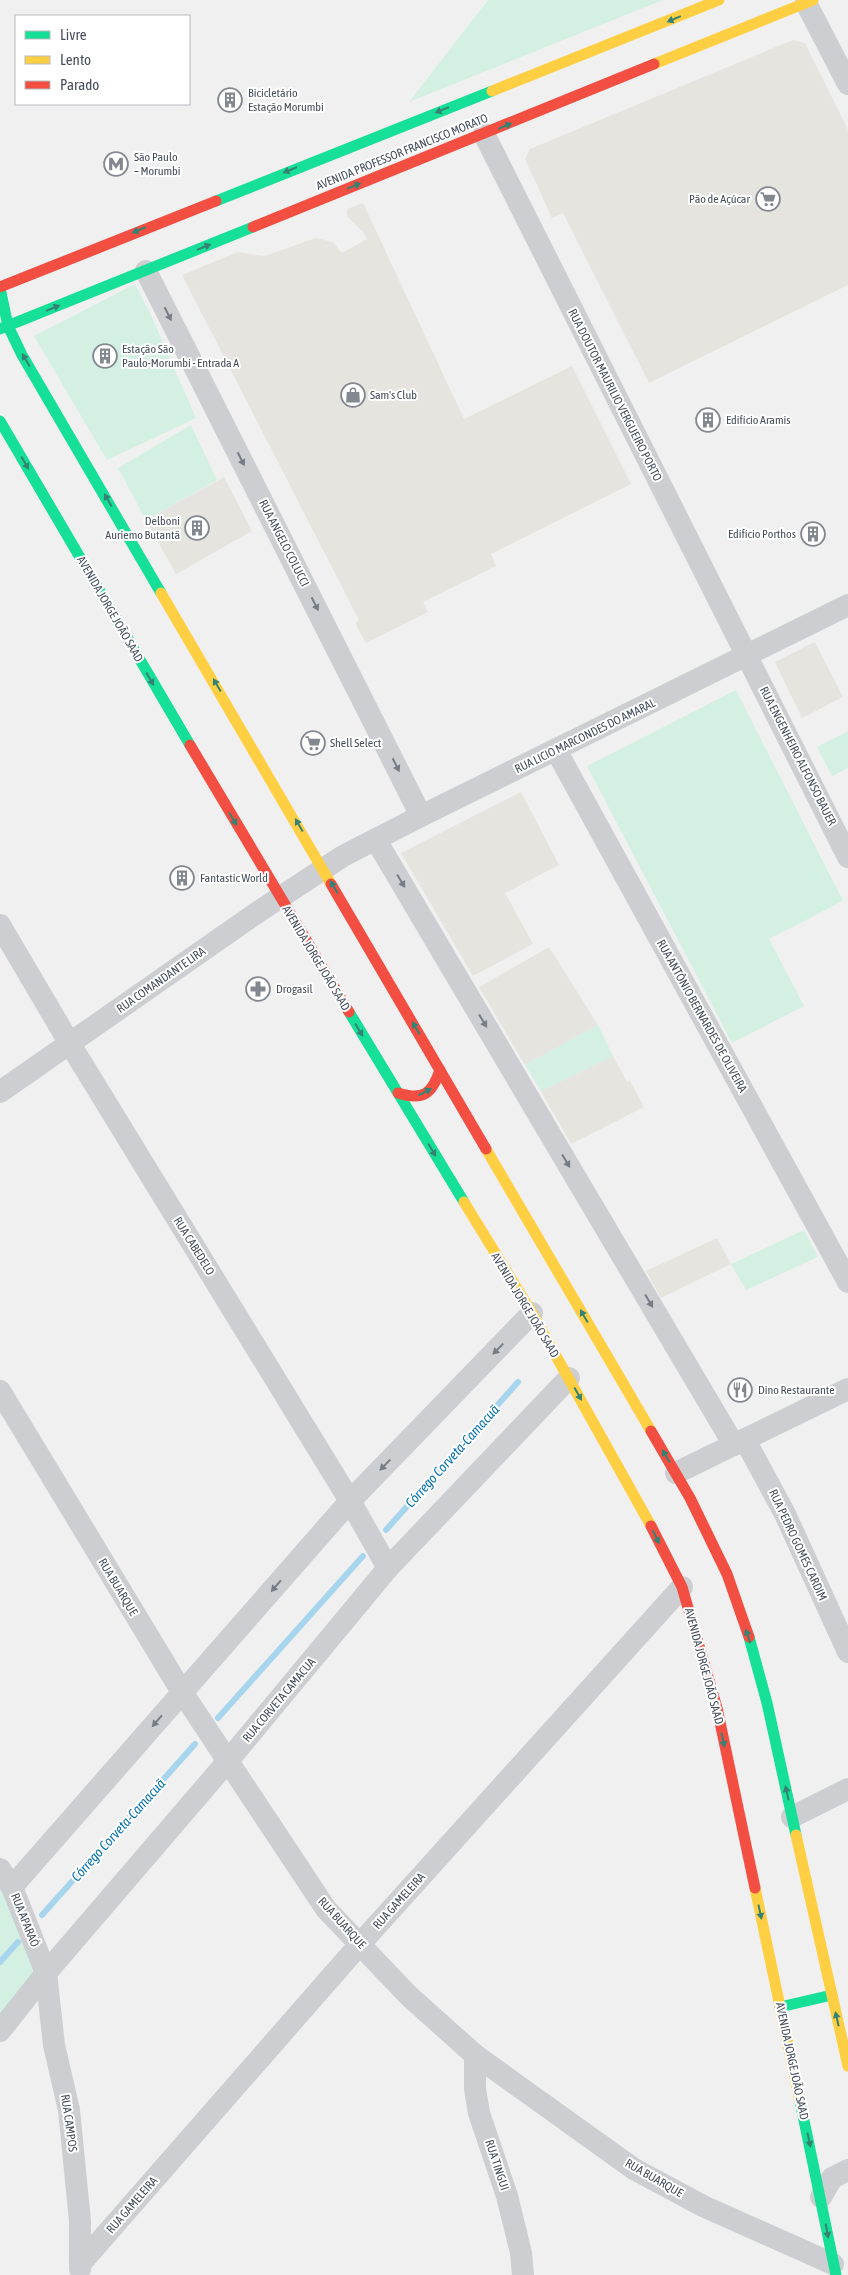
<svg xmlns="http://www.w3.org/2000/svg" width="848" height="2275" font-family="'Asap Condensed',sans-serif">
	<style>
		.commercial { fill: #e5e4de }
		.green { fill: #d4f0e3 }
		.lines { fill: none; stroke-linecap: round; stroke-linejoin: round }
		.stream { stroke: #a8d5ee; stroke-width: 6 }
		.street { stroke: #ccced1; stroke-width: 22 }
		.fast { stroke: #16e098; stroke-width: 11 }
		.slow { stroke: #ffcf43; stroke-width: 11 }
		.jam { stroke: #f24e42; stroke-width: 11 }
		.oneway { fill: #368272 }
		.oneway2 { fill: #767b86 }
		.labels { text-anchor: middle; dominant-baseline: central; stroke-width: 4; stroke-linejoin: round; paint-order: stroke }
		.poi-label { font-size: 12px; fill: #474f5d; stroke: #fff; text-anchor: start }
		.street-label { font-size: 12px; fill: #474f5d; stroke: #fff }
		.water-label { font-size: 14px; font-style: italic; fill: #0a73ad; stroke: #fff }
	</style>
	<rect width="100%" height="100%" fill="#f1f0f0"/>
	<g class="commercial">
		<polygon points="793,40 805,43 848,130 848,285 649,383 563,213 552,218 525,159 530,149"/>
		<polygon points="363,203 464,419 572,366 631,484 491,554 496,566 423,602 428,612 366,643 357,627 356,623 359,620 182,275 238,252 265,256 316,238 333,242 342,253 367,239 363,232 347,216 347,209"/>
		<polygon points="224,477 252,531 176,574 146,520"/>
		<polygon points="815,642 843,697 802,718 775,662"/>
		<polygon points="521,792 559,865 505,893 533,944 473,976 401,853"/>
		<polygon points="549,947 598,1025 525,1065 479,987"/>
		<polygon points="613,1056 627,1082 630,1081 644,1107 571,1144 541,1091"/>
		<polygon points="717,1238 731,1264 661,1298 646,1271"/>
	</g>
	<g class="green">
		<polygon points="488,0 663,0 409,102"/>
		<polygon points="135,284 151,315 196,418 107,460 34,336"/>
		<polygon points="191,425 217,480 146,520 118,468"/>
		<polygon points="736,690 843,901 769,939 804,1006 732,1043 587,766"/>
		<polygon points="848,731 848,768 832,776 817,747"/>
		<polygon points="598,1025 613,1056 541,1091 525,1065"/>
		<polygon points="804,1230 818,1257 746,1290 731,1264"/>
		<polygon points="0,1869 46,1973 0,2031"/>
	</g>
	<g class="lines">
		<g class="stream">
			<polyline points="386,1530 518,1382"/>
			<polyline points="218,1718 363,1556"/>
			<polyline points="42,1915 195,1744"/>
			<polyline points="0,1962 18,1942"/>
		</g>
		<g class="street">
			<polyline points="806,3 848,84"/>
			<polyline points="484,134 848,857"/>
			<polyline points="146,271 421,816"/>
			<polyline points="556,750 848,1282"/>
			<polyline points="376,840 734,1445"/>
			<polyline points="0,925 70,1044 350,1501 388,1568"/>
			<polyline points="0,1092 255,914 343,856 421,816 848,605"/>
			<polyline points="0,1391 182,1692 326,1909 409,1996 475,2055 634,2169 703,2206 833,2264"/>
			<polyline points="745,1440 785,1514 848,1652"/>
			<polyline points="676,1473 848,1389"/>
			<polyline points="792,1817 848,1789"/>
			<polyline points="0,1869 12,1887 46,1973 54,2045 69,2110 80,2221 80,2269"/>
			<polyline points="12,1887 350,1501 532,1313"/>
			<polyline points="0,2031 46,1973 227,1762 388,1568 569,1378"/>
			<polyline points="475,2055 475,2089 479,2113 507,2196 521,2253 523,2275"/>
			<polyline points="821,2197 832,2178 848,2170"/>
			<polyline points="81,2263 360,1944 682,1587"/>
		</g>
		<g class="fast">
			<polyline points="216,201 492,91"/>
			<polyline points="0,288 8,326 22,355 161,593"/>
			<polyline points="0,329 253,227"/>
			<polyline points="0,421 190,745"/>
			<polyline points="349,1012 464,1202"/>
			<polyline points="749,1637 767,1703 796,1835"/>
			<polyline points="780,2007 832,1995"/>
			<polyline points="800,2101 836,2275"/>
		</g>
		<g class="slow">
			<polyline points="654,64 813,0"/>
			<polyline points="492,91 719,0"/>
			<polyline points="161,593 331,884"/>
			<polyline points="486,1149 651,1431"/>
			<polyline points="464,1202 532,1313 651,1526"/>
			<polyline points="796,1835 848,2066"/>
			<polyline points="755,1888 800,2101"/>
		</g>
		<g class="jam">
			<polyline points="253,227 654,64"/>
			<polyline points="0,287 216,201"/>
			<polyline points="190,745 349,1012"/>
			<polyline points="331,884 486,1149"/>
			<path d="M398,1093C423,1101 432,1094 440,1070"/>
			<polyline points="651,1431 690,1498 727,1574 749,1637"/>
			<polyline points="651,1526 682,1587 717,1708 755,1888"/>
		</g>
	</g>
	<defs><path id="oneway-solid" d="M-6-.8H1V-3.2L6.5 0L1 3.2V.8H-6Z" transform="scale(1.25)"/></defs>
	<g class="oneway">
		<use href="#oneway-solid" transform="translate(674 19) rotate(157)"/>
		<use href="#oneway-solid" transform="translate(442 110) rotate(158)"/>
		<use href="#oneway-solid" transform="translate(505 126) rotate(-22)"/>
		<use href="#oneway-solid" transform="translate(290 170) rotate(158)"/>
		<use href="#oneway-solid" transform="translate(354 186) rotate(-22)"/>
		<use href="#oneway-solid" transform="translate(139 230) rotate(158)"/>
		<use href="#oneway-solid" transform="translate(204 247) rotate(-22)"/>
		<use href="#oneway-solid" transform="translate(53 308) rotate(-22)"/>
		<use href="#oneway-solid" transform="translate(26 360) rotate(-121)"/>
		<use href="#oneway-solid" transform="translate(25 463) rotate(60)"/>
		<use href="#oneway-solid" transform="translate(108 500) rotate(-120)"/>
		<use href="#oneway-solid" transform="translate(150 679) rotate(60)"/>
		<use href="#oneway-solid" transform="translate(217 685) rotate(-120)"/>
		<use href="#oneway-solid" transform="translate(233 819) rotate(59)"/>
		<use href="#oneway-solid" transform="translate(299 825) rotate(-120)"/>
		<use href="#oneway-solid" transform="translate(334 887) rotate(-120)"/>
		<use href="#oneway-solid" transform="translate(416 1028) rotate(-120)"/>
		<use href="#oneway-solid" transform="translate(359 1030) rotate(59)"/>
		<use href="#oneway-solid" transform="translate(425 1092) rotate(-27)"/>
		<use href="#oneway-solid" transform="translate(432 1150) rotate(59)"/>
		<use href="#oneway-solid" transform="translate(584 1316) rotate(-120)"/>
		<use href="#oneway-solid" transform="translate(578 1394) rotate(61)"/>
		<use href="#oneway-solid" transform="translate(666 1456) rotate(-120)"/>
		<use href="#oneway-solid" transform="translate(656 1537) rotate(63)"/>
		<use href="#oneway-solid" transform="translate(748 1636) rotate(-108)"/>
		<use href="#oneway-solid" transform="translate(723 1740) rotate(78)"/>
		<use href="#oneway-solid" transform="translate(787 1793) rotate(-103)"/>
		<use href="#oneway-solid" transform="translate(760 1912) rotate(78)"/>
		<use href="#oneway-solid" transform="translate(837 2019) rotate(-103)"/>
		<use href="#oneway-solid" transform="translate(809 2140) rotate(78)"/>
		<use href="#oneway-solid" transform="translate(827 2231) rotate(80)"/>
	</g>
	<g class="oneway2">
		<use href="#oneway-solid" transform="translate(168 314) rotate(63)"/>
		<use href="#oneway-solid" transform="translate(241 459) rotate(63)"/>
		<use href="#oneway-solid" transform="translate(315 604) rotate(63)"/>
		<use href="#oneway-solid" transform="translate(396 765) rotate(63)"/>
		<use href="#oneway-solid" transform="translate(401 881) rotate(59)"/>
		<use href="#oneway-solid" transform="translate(483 1021) rotate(59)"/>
		<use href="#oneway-solid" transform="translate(566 1161) rotate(59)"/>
		<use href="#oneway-solid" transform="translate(649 1301) rotate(59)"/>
		<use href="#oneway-solid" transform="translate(498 1349) rotate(134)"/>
		<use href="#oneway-solid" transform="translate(385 1465) rotate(134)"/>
		<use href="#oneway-solid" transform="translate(276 1586) rotate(131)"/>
		<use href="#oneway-solid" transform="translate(157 1721) rotate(131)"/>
	</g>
	<defs>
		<g id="building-ring" transform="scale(1.25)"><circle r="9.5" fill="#fff" stroke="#828790" stroke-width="1.5"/><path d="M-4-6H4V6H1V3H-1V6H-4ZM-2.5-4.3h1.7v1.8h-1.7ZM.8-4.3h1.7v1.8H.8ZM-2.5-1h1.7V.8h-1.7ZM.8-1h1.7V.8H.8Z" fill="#828790"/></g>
		<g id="metro-ring" transform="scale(1.25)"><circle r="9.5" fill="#fff" stroke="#828790" stroke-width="1.5"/><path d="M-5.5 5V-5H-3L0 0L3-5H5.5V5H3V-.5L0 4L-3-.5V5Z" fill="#828790"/></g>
		<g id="supermarket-ring" transform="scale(1.25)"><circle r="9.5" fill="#fff" stroke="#828790" stroke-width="1.5"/><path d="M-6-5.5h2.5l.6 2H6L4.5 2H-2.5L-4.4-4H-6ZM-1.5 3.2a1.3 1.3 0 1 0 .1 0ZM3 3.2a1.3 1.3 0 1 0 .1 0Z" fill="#828790"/></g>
		<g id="shop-ring" transform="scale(1.25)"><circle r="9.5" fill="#fff" stroke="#828790" stroke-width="1.5"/><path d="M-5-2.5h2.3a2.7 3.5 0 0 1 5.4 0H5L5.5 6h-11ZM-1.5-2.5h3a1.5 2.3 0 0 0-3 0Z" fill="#828790"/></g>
		<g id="pharmacy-ring" transform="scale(1.25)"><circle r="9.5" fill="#fff" stroke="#828790" stroke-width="1.5"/><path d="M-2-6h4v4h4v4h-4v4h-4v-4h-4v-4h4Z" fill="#828790"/></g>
		<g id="restaurant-ring" transform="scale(1.25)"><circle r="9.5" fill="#fff" stroke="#828790" stroke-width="1.5"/><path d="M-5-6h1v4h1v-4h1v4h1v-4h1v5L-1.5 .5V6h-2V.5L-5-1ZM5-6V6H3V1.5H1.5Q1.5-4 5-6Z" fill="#828790"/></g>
	</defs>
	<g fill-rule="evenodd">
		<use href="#building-ring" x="230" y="100"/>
		<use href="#metro-ring" x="116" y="164"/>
		<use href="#supermarket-ring" x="768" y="199"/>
		<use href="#building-ring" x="105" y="356"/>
		<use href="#shop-ring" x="353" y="395"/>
		<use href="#building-ring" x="708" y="420"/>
		<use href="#building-ring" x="197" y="528"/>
		<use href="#building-ring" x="813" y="534"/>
		<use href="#supermarket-ring" x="313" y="743"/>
		<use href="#building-ring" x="182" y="878"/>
		<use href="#pharmacy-ring" x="258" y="989"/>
		<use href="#restaurant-ring" x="740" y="1390"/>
	</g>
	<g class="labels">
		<g class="poi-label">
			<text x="248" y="93">Bicicletário<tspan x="248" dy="14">Estação Morumbi</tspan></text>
			<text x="134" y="157">São Paulo<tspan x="134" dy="14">– Morumbi</tspan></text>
			<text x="750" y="199" text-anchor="end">Pão de Açúcar</text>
			<text x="122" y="349">Estação São<tspan x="122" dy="14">Paulo-Morumbi - Entrada A</tspan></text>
			<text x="370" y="395">Sam's Club</text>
			<text x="726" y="420">Edifício Aramis</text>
			<text x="180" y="521" text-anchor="end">Delboni<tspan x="180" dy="14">Auriemo Butantã</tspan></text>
			<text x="796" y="534" text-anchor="end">Edifício Porthos</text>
			<text x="330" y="743">Shell Select</text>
			<text x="200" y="878">Fantastic World</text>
			<text x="276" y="989">Drogasil</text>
			<text x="758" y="1390">Dino Restaurante</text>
		</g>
		<g class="street-label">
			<text transform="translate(402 152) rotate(-22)">AVENIDA PROFESSOR FRANCISCO MORATO</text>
			<text transform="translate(615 395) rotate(63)">RUA DOUTOR MAURILIO VERGUEIRO PORTO</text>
			<text transform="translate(284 543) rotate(63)">RUA ANGELO COLUCCI</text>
			<text transform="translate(110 609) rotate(60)">AVENIDA JORGE JOÃO SAAD</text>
			<text transform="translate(585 736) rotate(-26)">RUA LICIO MARCONDES DO AMARAL</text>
			<text transform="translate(798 756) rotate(63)">RUA ENGENHEIRO ALFONSO BAUER</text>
			<text transform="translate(316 958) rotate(59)">AVENIDA JORGE JOÃO SAAD</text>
			<text transform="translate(161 980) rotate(-35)">RUA COMANDANTE LIRA</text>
			<text transform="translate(702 1016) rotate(61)">RUA ANTÔNIO BERNARDES DE OLIVEIRA</text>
			<text transform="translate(194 1246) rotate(58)">RUA CABEDELO</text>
			<text transform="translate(525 1305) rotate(59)">AVENIDA JORGE JOÃO SAAD</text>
			<text transform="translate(798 1545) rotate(65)">RUA PEDRO GOMES CARDIM</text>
			<text transform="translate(118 1587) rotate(59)">RUA BUARQUE</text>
			<text transform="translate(704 1666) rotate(75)">AVENIDA JORGE JOÃO SAAD</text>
			<text transform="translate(279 1700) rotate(-50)">RUA CORVETA CAMACUA</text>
			<text transform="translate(399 1901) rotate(-48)">RUA GAMELEIRA</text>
			<text transform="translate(25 1920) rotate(68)">RUA APARAÓ</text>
			<text transform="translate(342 1923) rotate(48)">RUA BUARQUE</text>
			<text transform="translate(792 2061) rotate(78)">AVENIDA JORGE JOÃO SAAD</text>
			<text transform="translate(69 2123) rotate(82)">RUA CAMPOS</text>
			<text transform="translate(497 2165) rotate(72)">RUA TINGUI</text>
			<text transform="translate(654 2178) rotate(30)">RUA BUARQUE</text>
			<text transform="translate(132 2205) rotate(-49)">RUA GAMELEIRA</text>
		</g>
		<g class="water-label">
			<text transform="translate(452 1456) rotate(-48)">Córrego Corveta-Camacuã</text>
			<text transform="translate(118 1830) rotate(-48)">Córrego Corveta-Camacuã</text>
		</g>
	</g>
	<rect x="15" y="15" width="175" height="90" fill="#ffffff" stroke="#b5b9be"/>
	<rect x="25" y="31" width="25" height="8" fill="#16e098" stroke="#b5b9be"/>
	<text x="60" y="40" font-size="15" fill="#474f5d">Livre</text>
	<rect x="25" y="56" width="25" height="8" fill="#ffcf43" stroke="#b5b9be"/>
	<text x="60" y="65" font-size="15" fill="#474f5d">Lento</text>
	<rect x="25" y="81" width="25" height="8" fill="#f24e42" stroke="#b5b9be"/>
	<text x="60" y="90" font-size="15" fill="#474f5d">Parado</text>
</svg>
